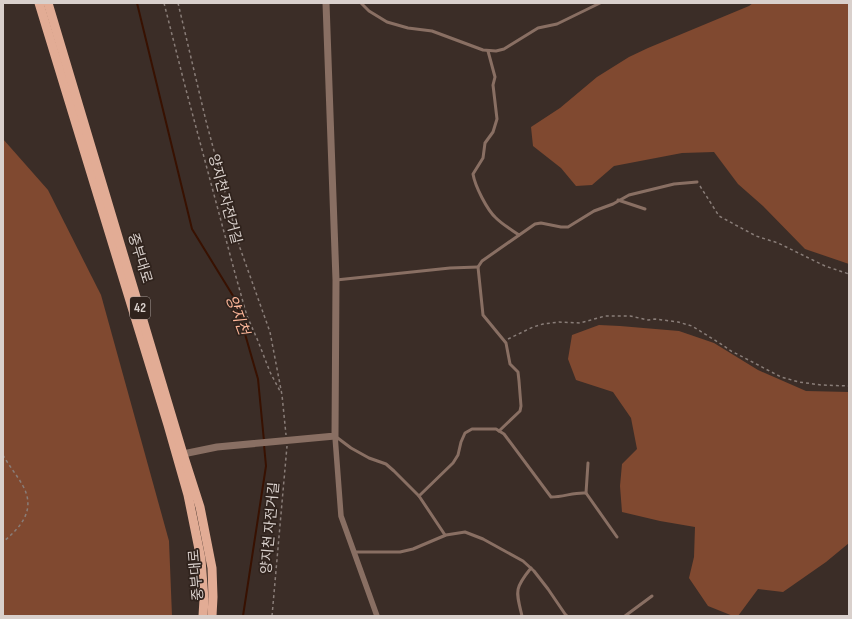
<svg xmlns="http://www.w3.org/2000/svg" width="852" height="619" font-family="'Sofia Sans Condensed','Noto Sans KR',sans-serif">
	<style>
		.forest { fill: #804930 }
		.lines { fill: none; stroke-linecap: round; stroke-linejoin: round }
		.stream { stroke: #381101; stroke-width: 2 }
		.path { stroke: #897d78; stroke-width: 1.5; stroke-dasharray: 3 3; stroke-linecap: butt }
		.service { stroke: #896f63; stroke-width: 3 }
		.minor { stroke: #896f63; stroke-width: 5.5 }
		.tertiary { stroke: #896f63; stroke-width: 7 }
		.primary { stroke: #e2ac95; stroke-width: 9 }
		.labels { text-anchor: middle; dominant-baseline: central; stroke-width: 3.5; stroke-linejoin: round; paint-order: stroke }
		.shield { fill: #30231d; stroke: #a69c98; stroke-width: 1 }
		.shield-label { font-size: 13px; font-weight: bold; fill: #d9d0cc }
		.street-label { font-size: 14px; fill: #d9d0cc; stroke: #30231d }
		.water-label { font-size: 15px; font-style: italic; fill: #feb79a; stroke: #30231d }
	</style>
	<rect width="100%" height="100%" fill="#3b2d27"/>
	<g class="forest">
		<polygon points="753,3 849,3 849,264 805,249 763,206 738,184 714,152 682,153 614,166 592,185 576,186 561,168 533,146 531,127 560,108 597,77 629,57 648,48 749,6"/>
		<polygon points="3,139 48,190 101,295 169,541 172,616 3,616"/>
		<polygon points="599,325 620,326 679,331 714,343 758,370 806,391 849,392 849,543 826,562 783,592 758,589 738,616 733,616 708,606 689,578 694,557 695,527 660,521 622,512 620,486 622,464 637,449 631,418 613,392 576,380 568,359 572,335"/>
	</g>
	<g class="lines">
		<g class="stream">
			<polyline points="137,3 192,229 235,299 258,379 264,441"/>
			<polyline points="243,616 266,466 264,445"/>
		</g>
		<g class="path">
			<polyline points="164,3 185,86 236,277 247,316 258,341 270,372 281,393"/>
			<polyline points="178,3 206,121 240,248 270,332 282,395 286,435"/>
			<polyline points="700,186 719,216 756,236 778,243 825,266 849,274"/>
			<polyline points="508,339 533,327 543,324 559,322 580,323 605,316 630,316 648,320 655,319 678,322 692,326 721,344 731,351 739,355 781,377 799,382 821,385 849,386"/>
			<path d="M3,455C9,466 17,475 23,486C36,510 21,527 3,542"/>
			<polyline points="272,616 287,446"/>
		</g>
		<g class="service">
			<polyline points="361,3 369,11 387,22 408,28 432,31 483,50 496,51 504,49 538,28 557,24 600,3"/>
			<path d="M488,51L495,77L493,85L497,119L493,132L485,143L483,158L473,174C475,186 487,210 496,218C503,225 512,230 519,235"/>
			<polyline points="618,200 645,209"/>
			<polyline points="336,280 450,268 478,267"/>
			<polyline points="499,431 520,411 521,406 519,381 518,372 510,364 506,343 483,315 478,267 482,261 535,224 541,223 561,227 568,227 594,211 613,204 629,195 674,184 697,182"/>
			<polyline points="335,436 351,448 369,458 386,464 394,471 419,496 445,535"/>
			<polyline points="586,493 588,463"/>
			<path d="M419,496L453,463L458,455L461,442L465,433L472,429H496L504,434L551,497C564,497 574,492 586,493L617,537"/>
			<polyline points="354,552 400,552 413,549 446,535 465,532 483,539 523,561 534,571 548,589 565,614 567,616"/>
			<path d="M522,616C516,591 514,589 531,568"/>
			<polyline points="625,616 652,596"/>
		</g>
		<polyline class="minor" points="335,436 341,516 377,616"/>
		<polyline class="tertiary" points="178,455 217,447 335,436 336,280 326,3"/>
		<g class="primary">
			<polyline points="39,3 168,425 188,495 201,559 204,599 203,616"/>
			<polyline points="48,3 183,454 200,507 212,568 213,597 212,616"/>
		</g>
	</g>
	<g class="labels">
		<rect class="shield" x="130" y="297" width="20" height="22" rx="3"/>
		<g class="shield-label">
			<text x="140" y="308">42</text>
		</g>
		<g class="street-label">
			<text transform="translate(225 199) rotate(75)">양지천 자전거길</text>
			<text transform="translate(140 258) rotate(73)">중부대로</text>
			<text transform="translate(270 528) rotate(-85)">양지천 자전거길</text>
			<text transform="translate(196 575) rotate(-95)">중부대로</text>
		</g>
		<g class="water-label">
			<text transform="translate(237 315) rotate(70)">양지천</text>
		</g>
	</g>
	<rect width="852" height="619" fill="none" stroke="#d9d0cc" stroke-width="8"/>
</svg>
